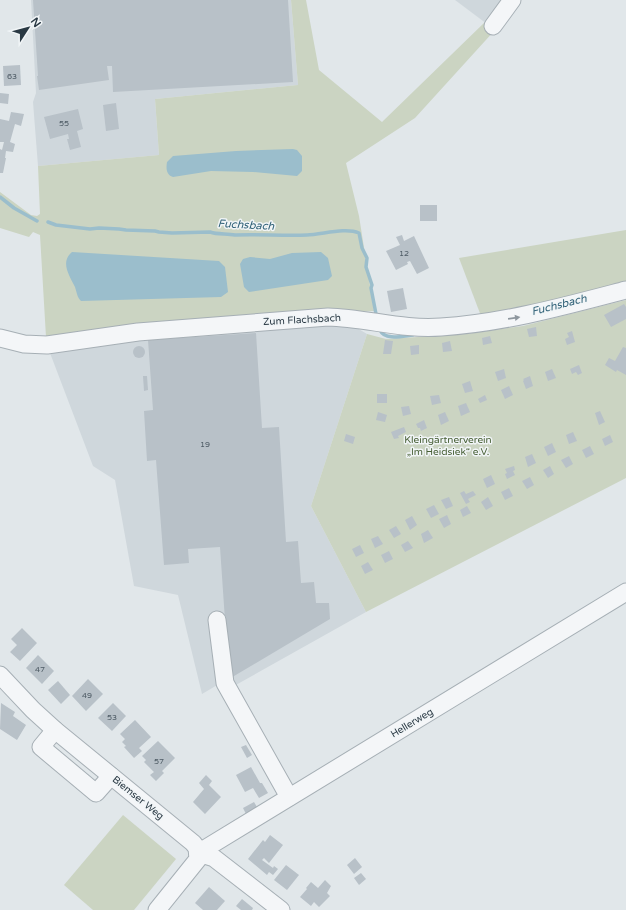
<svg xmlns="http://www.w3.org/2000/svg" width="626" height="910" font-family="'Varela Round',sans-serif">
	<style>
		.built { fill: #cfd7dc }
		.green { fill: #cbd4c2 }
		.water { fill: #9bbecc }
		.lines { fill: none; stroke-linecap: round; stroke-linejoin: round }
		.stream { stroke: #9bbecc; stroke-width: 3.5 }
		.building { fill: #b8c1c8 }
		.minor-casing { stroke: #a6afb5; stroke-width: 19 }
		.minor { stroke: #f4f6f8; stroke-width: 17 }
		.oneway { fill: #8e979e }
		.labels { text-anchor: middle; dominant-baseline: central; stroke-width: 3; stroke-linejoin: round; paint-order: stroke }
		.number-label { font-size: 8px; fill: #4d5a64 }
		.street-label { font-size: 10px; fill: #293843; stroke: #f1f5f7 }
		.park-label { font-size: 10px; fill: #475f35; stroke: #f1f5f7 }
		.water-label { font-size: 11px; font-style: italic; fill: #316278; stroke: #f1f5f7 }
	</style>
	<rect width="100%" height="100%" fill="#e1e7ea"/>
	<g class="built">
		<polygon points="31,0 291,0 298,85 155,99 159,155 38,166 33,102 36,93"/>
		<polygon points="455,0 518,0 495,30"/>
		<polygon points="345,321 367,334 311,506 366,612 234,686 219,684 202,694 178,595 134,586 115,480 93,466 50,353 138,336"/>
	</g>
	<g class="green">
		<polygon points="291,0 306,0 319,70 382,122 485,22 495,30 415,118 346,163 359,216 374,311 238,318 46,337 40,235 33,232 29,237 0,228 0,192 31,215 37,216 40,214 38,166 159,155 155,99 298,85"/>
		<polygon points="626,230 626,286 481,316 459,258"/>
		<polygon points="626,300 626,478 366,612 311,506 367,334 386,339 466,334 523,326"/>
		<polygon points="123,815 176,859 134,910 93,910 64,885"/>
	</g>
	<g class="water">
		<path d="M293,149L297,150L302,156V171L297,176L253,172L211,171L173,177C166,175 166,168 167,162L173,156L236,151Z"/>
		<path d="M72,252L219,261L225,267L228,292L221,297L81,301C77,297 77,293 75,287C69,275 60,262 72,252Z"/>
		<polygon points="321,252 328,258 332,276 328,280 249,292 244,287 240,264 243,259 250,257 270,259 292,253"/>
	</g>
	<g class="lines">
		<g class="stream">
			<polyline points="0,197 14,208 37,221"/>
			<path d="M48,222L56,225L90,229L99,228L119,229L126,230L155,231L159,232L172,233L210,232C218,235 227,233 235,235C259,234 283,236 307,235C321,235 345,227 359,233L362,248L367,258L366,267L372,285L371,288L376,314"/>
			<path d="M380,330C385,341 403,336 413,335"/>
		</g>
	</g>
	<g class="building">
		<polygon points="33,0 288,0 293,82 113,92 112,66 107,66 109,80 39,90 37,76 38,76"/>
		<polygon points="20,65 21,85 4,86 3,66"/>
		<polygon points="0,93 9,94 8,104 0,103"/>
		<polygon points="116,103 119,129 106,131 103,105"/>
		<polygon points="78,109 83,129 77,131 81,147 70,150 67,139 69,139 68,134 50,139 44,117"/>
		<polygon points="11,112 24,114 21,126 15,124 10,142 15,144 13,152 6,151 5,158 6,158 3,173 0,173 0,149 2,150 4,142 0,142 0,119 9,121"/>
		<rect x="420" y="205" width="17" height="16"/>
		<polygon points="402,235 404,241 414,236 429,268 417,274 410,261 407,262 408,264 396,270 386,251 400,245 396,237"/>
		<polygon points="403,288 407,309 391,312 387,291"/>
		<polygon points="624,304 626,307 626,319 611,327 604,315"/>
		<polygon points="536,327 537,336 529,337 527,329"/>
		<polygon points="572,331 575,342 567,345 565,339 569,337 567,333"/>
		<polygon points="256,333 262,428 279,427 286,542 298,541 301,583 314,582 316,603 329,603 330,619 229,679 220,547 188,549 189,563 164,565 156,460 147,461 144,411 153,410 148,340"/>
		<polygon points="490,336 492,343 483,345 482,338"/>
		<polygon points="385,340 393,341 391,354 383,354"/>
		<polygon points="450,341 452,351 443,352 442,343"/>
		<polygon points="419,345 419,354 411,355 410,346"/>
		<circle cx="139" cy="352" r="6"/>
		<polygon points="623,347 626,348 626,375 617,370 616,372 605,365 609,358 615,361"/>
		<polygon points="579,365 582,373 578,375 576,372 572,374 570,369"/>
		<polygon points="504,369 506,378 498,381 495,372"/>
		<polygon points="552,369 556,378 548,381 545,372"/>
		<polygon points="143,376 147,376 148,390 144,391"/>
		<polygon points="530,376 533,386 526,389 523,381 524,380 523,379"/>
		<polygon points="470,381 473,391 465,393 462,384"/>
		<polygon points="509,386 513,395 505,399 501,390"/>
		<rect x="377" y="394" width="10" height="9"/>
		<polygon points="439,395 441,403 432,405 430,396"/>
		<polygon points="485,395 487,400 480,403 478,399"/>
		<polygon points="466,403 470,412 461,416 458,406"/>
		<polygon points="409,406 411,414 403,416 401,407"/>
		<polygon points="600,411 605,422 599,425 595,413"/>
		<polygon points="378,412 387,415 385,422 376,420"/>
		<polygon points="445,412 449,421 441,425 438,415"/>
		<polygon points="424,420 427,428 421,431 420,428 418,428 416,424"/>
		<polygon points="404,427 406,432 398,436 399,438 394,439 391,432"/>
		<polygon points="573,432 577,441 569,444 566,435"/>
		<polygon points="346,434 355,437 353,444 344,441"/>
		<polygon points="610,435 613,442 605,446 602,439"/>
		<polygon points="552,443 556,452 548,456 544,447"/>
		<polygon points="590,446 594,454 586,458 582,450"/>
		<polygon points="532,454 536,463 528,467 525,457"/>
		<polygon points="569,456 573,464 566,468 561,460"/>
		<polygon points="514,466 515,470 513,471 515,475 507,479 505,474 507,473 505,469"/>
		<polygon points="550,466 554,474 548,478 543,470"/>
		<polygon points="491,475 495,484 487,488 483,479"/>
		<polygon points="530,477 534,485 527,489 522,481"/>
		<polygon points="509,488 513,496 505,500 501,492"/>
		<polygon points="464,491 466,494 473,491 476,495 468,499 470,502 466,504 460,493"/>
		<polygon points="449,497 453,506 446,509 441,500"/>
		<polygon points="488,497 493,506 486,510 481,502"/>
		<polygon points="434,505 439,514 431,518 426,509"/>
		<polygon points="467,506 471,513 463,517 460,510"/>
		<polygon points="447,515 451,524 444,528 439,519"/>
		<polygon points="412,516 417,525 410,530 405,520"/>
		<polygon points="396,526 401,534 394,538 389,530"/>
		<polygon points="428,530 433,538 424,543 421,534"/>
		<polygon points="378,536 383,544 375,548 371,539"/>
		<polygon points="408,541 413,548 405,552 401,545"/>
		<polygon points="360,545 364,553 356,557 352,549"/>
		<polygon points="389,551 393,559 385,563 381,555"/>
		<polygon points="368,562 373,570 365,574 361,566"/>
		<polygon points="22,628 37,643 20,661 10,652 17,645 11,639"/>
		<polygon points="38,655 54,671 42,684 26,668"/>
		<polygon points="88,679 103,694 86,711 72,696"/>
		<polygon points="58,681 70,695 61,704 48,690"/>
		<polygon points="1,703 15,712 13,716 26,725 17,740 0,729"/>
		<polygon points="113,703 126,716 112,731 98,718"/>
		<polygon points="135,720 151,737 139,748 142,751 134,758 124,747 126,746 122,742 125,739 120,734"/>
		<polygon points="158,741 175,758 162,771 164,773 156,781 150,775 154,772 144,762 146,760 142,756"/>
		<polygon points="246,745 252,755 247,758 241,747"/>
		<polygon points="251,767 260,783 262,783 268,793 259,798 253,788 245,792 236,775"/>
		<polygon points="206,775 212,781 209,785 221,797 205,814 193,802 204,789 199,783"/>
		<polygon points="254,802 257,807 246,814 243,808"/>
		<polygon points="270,835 283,845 269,863 264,858 262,860 273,868 274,866 278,869 273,875 269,872 267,875 248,859 263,840 265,842"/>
		<polygon points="355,858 362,867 354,874 347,865"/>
		<polygon points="286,865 299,875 287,890 274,880"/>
		<polygon points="361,873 366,879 359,885 354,878"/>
		<polygon points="325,880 331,886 327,893 330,896 319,907 314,902 311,906 300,897 307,889 306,888 311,882 318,888"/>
		<polygon points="209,887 225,901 217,910 203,910 195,903"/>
		<polygon points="242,899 253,908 252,910 241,910 236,906"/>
	</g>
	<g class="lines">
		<g class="minor-casing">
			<g id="minor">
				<polyline points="493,26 512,0"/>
				<path d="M0,338L24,344L47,345L138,332L328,317C366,318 403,330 441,327C504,323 565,306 626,290"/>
				<polyline points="217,620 225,683 289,797"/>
				<polyline points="0,675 33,710 55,730 193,843 197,848 198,859 157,910"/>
				<polyline points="55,730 41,747 96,793 111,776"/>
				<polyline points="198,853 626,592"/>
				<polyline points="198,853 214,858 281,910"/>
			</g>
		</g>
		<use href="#minor" class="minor"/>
	</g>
	<defs><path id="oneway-solid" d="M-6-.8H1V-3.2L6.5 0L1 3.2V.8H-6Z"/></defs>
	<use class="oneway" href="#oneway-solid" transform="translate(514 318) rotate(-8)"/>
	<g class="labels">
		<g class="number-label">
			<text x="12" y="76">63</text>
			<text x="64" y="123">55</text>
			<text x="404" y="253">12</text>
			<text x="205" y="444">19</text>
			<text x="40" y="669">47</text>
			<text x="87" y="695">49</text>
			<text x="112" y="717">53</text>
			<text x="159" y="761">57</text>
		</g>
		<g class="street-label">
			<text transform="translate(302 320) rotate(-3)">Zum Flachsbach</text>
			<text transform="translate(412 723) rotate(-31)">Hellerweg</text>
			<text transform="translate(138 798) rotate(39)">Biemser Weg</text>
		</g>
		<g class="park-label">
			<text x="448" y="440">Kleingärtnerverein<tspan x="448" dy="12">„Im Heidsiek“ e.V.</tspan></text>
		</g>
		<g class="water-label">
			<text transform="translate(246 225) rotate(3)">Fuchsbach</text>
			<text transform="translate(559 305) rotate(-14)">Fuchsbach</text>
		</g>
	</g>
	<g transform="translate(28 28) rotate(54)" stroke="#f1f5f7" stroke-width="3" paint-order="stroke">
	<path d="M0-3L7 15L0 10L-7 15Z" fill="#293843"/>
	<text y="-6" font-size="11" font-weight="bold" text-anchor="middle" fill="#293843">N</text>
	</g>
</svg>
